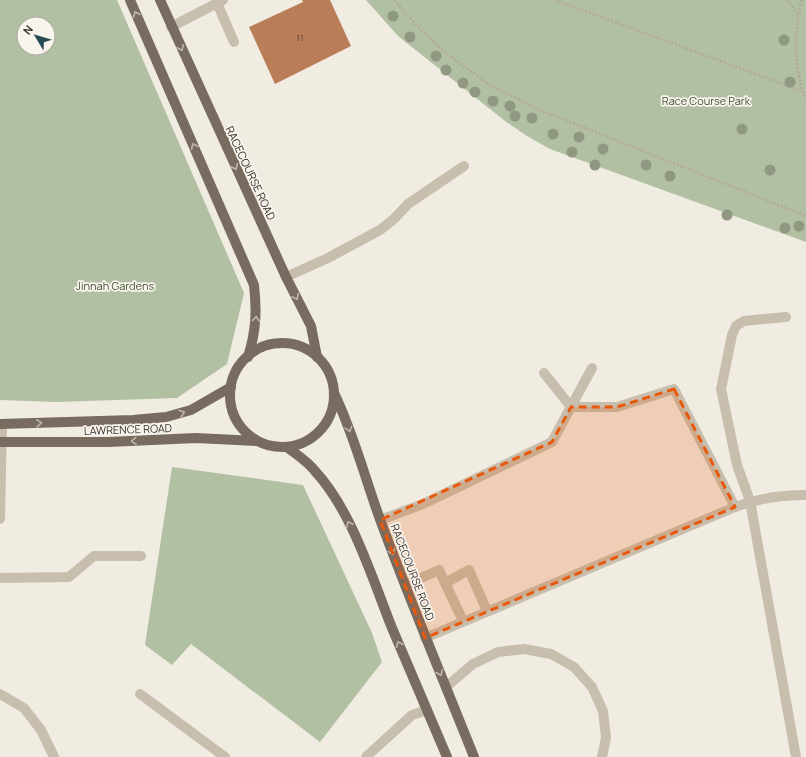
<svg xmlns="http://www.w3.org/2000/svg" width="806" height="757" font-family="Manrope,sans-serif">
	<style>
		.green { fill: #b1bfa3; fill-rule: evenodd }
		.building { fill: #b97d58 }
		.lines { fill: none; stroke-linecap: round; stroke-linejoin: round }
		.path { stroke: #b4a899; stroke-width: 2.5; stroke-dasharray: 2 2; stroke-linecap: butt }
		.minor { stroke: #c8beae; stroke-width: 10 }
		.major { stroke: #786b5f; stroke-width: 10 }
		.tree { fill: #919881 }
		.oneway { stroke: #bfb7ae }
		.marked { fill: #e8590c; fill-opacity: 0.2; stroke: #e8590c; stroke-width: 3; stroke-dasharray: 8 5; stroke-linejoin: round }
		.labels { text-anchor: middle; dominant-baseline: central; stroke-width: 3.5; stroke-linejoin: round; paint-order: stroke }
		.number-label { font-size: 9px; fill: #584437 }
		.park-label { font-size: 11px; fill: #425332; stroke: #f9f5ee }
		.street-label { font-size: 11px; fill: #38312c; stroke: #f9f5ee }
	</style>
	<rect width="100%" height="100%" fill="#f1ece1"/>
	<g class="green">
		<path d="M0,0H117L244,293L227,364L177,398L57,402L0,400ZM24,24H48V48H24Z"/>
		<polygon points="366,0 806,0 806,242 550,149 527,136 505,121 398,36"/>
		<polygon points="172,467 303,485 372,633 382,662 320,742 191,644 172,665 145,645"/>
	</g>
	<polygon class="building" points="302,0 330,0 351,46 275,84 249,27 303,2"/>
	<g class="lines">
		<g class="path">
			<polyline points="394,0 418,27 448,55 490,85 540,110 806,216"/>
			<polyline points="555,0 802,91"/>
			<polyline points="787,0 798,14"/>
			<path d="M802,0C793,32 794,70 806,100"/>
		</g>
		<g class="minor">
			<polyline points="217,3 234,42"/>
			<polyline points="171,27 223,0"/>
			<polyline points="286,277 328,258 380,230 394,219 408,204 464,166"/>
			<polyline points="786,317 744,321 736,326 732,335 721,389 737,465 750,501 796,757"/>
			<polyline points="544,373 571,407 617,407 674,389 735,507"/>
			<polyline points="0,519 2,424"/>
			<polyline points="380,520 423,504 552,442 592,368"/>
			<polyline points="0,578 69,577 94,556 141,556"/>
			<polyline points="445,583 469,570 487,611"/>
			<polyline points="405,585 439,570 463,621"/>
			<path d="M425,638L735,507C759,498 781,495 806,495"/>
			<polyline points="446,687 473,664 498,652 524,649 551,654 574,667 592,687 603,711 606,738 602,757"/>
			<polyline points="0,694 24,708 41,730 54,757"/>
			<polyline points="140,694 225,757"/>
			<polyline points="366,757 412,715 427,710"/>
		</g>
		<g class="major">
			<path d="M130,0L254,285C257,312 256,331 248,357"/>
			<polyline points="160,0 286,277 311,326 317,357"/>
			<circle cx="282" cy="395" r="52"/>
			<path d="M334,393C354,434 365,479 381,522C410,601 443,679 474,757"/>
			<polyline points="0,424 133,420 166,417 191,410 231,387"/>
			<polyline points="0,442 108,442 196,438 257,441"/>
			<path d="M287,447C297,455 307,461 315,471C352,511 372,578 392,628C410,671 429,714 447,757"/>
		</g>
	</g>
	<g class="tree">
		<circle cx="393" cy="16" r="5.5"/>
		<circle cx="410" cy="37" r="5.5"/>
		<circle cx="784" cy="40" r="5.5"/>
		<circle cx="436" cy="56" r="5.5"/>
		<circle cx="446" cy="70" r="5.5"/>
		<circle cx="790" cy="82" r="5.5"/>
		<circle cx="463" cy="83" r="5.5"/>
		<circle cx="475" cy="92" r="5.5"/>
		<circle cx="493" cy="101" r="5.5"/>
		<circle cx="510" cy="106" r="5.5"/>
		<circle cx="515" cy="116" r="5.5"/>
		<circle cx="532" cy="118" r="5.5"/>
		<circle cx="742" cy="129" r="5.5"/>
		<circle cx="553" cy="134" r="5.5"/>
		<circle cx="579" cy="137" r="5.5"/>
		<circle cx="603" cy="149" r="5.5"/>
		<circle cx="572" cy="152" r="5.5"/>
		<circle cx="595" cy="165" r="5.5"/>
		<circle cx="646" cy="165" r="5.5"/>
		<circle cx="770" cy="170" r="5.5"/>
		<circle cx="670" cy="176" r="5.5"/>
		<circle cx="727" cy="215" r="5.5"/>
		<circle cx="799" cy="226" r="5.5"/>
		<circle cx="785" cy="228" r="5.5"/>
	</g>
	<defs><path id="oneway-chevron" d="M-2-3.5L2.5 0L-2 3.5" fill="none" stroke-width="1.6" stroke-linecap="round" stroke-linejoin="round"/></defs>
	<g class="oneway">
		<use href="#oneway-chevron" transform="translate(136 14) rotate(-113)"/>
		<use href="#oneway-chevron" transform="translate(181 48) rotate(65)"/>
		<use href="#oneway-chevron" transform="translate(194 146) rotate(-113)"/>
		<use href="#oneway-chevron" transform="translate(235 167) rotate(65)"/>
		<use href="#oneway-chevron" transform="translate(296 297) rotate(63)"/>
		<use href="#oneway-chevron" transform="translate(256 319) rotate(-85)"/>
		<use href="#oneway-chevron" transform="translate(182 413) rotate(-18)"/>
		<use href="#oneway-chevron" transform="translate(39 423) rotate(-2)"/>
		<use href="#oneway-chevron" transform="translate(349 429) rotate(73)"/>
		<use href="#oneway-chevron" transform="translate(134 441) rotate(177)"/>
		<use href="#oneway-chevron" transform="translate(349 524) rotate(-117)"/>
		<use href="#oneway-chevron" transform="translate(392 552) rotate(69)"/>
		<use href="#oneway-chevron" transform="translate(399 644) rotate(-112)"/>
		<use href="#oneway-chevron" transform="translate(440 673) rotate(67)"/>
	</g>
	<path class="marked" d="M674,389L735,507L425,638L380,520L552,442L571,407H617Z"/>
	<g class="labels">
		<g class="number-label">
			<text x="300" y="37">11</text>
		</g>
		<g class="park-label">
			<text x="706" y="100">Race Course Park</text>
			<text x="115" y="285">Jinnah Gardens</text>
		</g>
		<g class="street-label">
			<text transform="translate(251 173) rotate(65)">RACECOURSE ROAD</text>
			<text transform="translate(128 429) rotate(-2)">LAWRENCE ROAD</text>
			<text transform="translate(413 572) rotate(69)">RACECOURSE ROAD</text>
		</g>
	</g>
	<g transform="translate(36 36) rotate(308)"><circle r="19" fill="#f9f5ee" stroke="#aca7a0"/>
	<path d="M0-3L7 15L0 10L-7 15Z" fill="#264b55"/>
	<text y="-6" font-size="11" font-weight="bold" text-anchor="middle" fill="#38312c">N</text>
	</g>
</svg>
